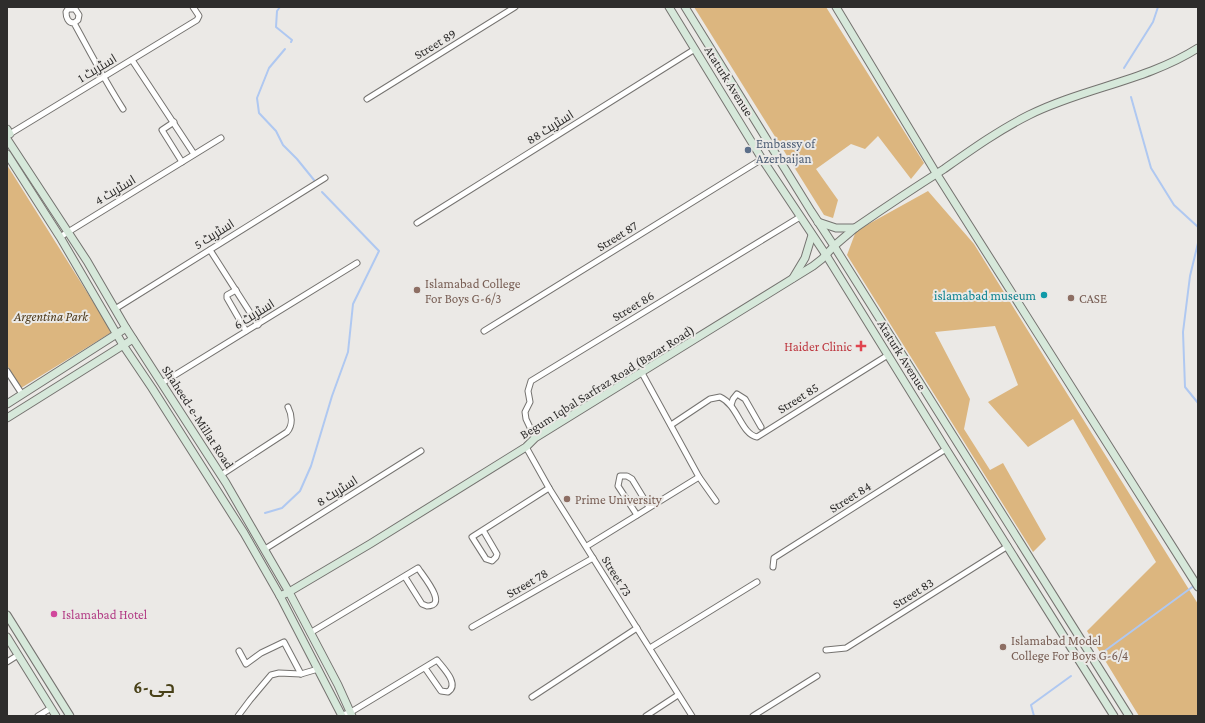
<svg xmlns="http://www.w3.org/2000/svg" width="1205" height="723" font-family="'Crimson Pro',Cairo,serif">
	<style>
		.green { fill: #dcb67f }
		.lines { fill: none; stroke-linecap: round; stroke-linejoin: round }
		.stream { stroke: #afc8f1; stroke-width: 2 }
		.street-casing { stroke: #757370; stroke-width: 7 }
		.secondary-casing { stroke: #757370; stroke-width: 9 }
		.street { stroke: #fff; stroke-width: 5 }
		.secondary { stroke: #d6e8da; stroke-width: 7 }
		.service-dot { fill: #5c6f8a; stroke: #ebe9e6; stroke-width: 1.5 }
		.education-dot { fill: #8d6e63; stroke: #ebe9e6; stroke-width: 1.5 }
		.culture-dot { fill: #0f9aa8; stroke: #ebe9e6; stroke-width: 1.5 }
		.health-dot { fill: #e0444e; stroke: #ebe9e6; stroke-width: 1.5 }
		.hotel-dot { fill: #d1479c; stroke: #ebe9e6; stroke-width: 1.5 }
		.labels { text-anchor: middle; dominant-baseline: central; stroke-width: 4; stroke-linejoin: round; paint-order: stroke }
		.street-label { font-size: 13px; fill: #2e2d2c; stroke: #ebe9e6 }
		.service-label { font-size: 13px; fill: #4e5e75; stroke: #ebe9e6; text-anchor: start }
		.education-label { font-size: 13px; fill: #785e54; stroke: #ebe9e6; text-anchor: start }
		.culture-label { font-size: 13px; fill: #0d838f; stroke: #ebe9e6; text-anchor: end }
		.park-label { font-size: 13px; font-style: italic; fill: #4c3818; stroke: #ebe9e6 }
		.health-label { font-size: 13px; fill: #be3a42; stroke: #ebe9e6; text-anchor: end }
		.hotel-label { font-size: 13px; fill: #b23c85; stroke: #ebe9e6; text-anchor: start }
		.district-label { font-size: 17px; font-weight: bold; fill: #484118; stroke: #ebe9e6 }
	</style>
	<rect width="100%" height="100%" fill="#ebe9e6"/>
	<g class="green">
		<polygon points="694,7 826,7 924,163 911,179 878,136 865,149 851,144 816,169 838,200 833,218 824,215"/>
		<polygon points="7,165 112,332 21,388 7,365"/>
		<polygon points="928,191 974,244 1198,604 1198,716 1139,716 1087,631 1156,562 1073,419 1028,447 988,402 1018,385 995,326 935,332 970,399 964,429 990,470 1003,463 1046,539 1033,552 847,255 856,231"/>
	</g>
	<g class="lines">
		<g class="stream">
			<polyline points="280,7 277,11 276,27 292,40 291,42"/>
			<polyline points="285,49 269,68 257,98 259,113 276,131 283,145 297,159 314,180"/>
			<polyline points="1124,68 1153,22 1158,7"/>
			<polyline points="1131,97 1151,168 1174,205 1198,227"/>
			<polyline points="1198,243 1190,276 1183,332 1185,387 1198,403"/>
			<polyline points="265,513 282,508 300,491 311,466 332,396 348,352 353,304 379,251 322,192"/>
			<polyline points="1095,658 1195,585"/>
			<polyline points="1034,716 1031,705 1071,676"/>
		</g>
		<g class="street-casing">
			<g id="street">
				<path d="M74,23L78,20L79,15L75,9H68L66,12C66,17 68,23 74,23C90,52 105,81 123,109"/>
				<polyline points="132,60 194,154"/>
				<polyline points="367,99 515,7"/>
				<polyline points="174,122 162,130 182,162"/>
				<polyline points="8,135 197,20 199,16 193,7"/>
				<polyline points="417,223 695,49"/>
				<polyline points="60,237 221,138"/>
				<polyline points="210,250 258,325"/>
				<polyline points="236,290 227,295 227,298 246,331"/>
				<polyline points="115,309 325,178"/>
				<polyline points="484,331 762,159"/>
				<polyline points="7,371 22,394"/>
				<polyline points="642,373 699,477 716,501"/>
				<polyline points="162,383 357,263"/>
				<polyline points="731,405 733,399 737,394 745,399 761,427"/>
				<path d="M671,425L710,399L720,397C738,405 741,434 757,437L888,355"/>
				<polyline points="535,438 526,419 525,412 530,402 528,391 531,381 800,217"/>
				<polyline points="526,447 549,488 692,716"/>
				<path d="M221,475L287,432C293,425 292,415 288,407"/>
				<polyline points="637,515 618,486 620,476 627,476 632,479 649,507"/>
				<polyline points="483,530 497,554 496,557 492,561 486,559 472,537 549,488"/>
				<polyline points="587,546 699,477"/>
				<polyline points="265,549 421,451"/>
				<polyline points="773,567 774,558 946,449"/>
				<polyline points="472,627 593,558"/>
				<path d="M310,633L418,568C423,576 449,606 427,606L422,604L405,577"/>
				<polyline points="650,648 757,582"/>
				<polyline points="826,650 846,648 1008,546"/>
				<polyline points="239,651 246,664 261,653 284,642 301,674"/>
				<polyline points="7,662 18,655"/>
				<polyline points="532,697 637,628"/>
				<path d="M342,715L351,712L437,660C443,668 460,684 448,692L441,691L425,668"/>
				<polyline points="38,716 51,708"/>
				<polyline points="238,716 250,700 271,675 279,673 301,674 318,669"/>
				<polyline points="646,716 678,695"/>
				<polyline points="753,716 817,676"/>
			</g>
		</g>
		<g class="secondary-casing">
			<g id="secondary">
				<polyline points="669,7 762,159 826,255 946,449 1114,716"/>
				<polyline points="685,7 811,211 834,246 1129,716"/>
				<polyline points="836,7 936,173 1198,587"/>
				<polyline points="7,129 10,134"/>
				<polyline points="7,139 87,261 126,328 226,483 289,592 338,685 352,716"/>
				<polyline points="7,154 60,237 123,345 152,388 244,533 280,596 342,716"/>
				<polyline points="818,222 836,228 855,228"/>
				<polyline points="793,278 805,258 812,235"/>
				<polyline points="7,404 126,328"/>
				<polyline points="7,418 133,339"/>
				<path d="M280,596L289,592L370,544L526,447L535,438L813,266L822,259L834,246L855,228C884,208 914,188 944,169C971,150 999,130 1029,115C1083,88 1146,81 1198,48"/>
				<polyline points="7,615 70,716"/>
				<polyline points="7,637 56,716"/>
			</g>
		</g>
		<use href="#street" class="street"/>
		<use href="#secondary" class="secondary"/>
	</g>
	<circle class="service-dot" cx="748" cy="150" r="4"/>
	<g class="education-dot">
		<circle cx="417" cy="290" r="4"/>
		<circle cx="1071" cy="298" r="4"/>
		<circle cx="567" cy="499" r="4"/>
		<circle cx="1003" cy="647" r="4"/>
	</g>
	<circle class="culture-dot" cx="1044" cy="295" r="4"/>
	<path class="health-dot" d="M859 340h4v4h4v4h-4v4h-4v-4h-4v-4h4z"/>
	<circle class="hotel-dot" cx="54" cy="614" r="4"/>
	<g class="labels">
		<g class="street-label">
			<text transform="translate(435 44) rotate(-31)">Street 89</text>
			<text transform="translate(97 68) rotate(-31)">اسٹریٹ 1</text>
			<text transform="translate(729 81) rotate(58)">Ataturk Avenue</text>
			<text transform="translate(550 127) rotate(-32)">اسٹریٹ 88</text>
			<text transform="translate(115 190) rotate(-31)">اسٹریٹ 4</text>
			<text transform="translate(214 234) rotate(-32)">اسٹریٹ 5</text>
			<text transform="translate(617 236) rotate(-32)">Street 87</text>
			<text transform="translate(633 306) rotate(-31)">Street 86</text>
			<text transform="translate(254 314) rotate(-32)">اسٹریٹ 6</text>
			<text transform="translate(902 355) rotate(58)">Ataturk Avenue</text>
			<text transform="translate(607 382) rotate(-32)">Begum Iqbal Sarfraz Road (Bazar Road)</text>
			<text transform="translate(798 398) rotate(-32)">Street 85</text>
			<text transform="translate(198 417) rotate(57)">Shaheed-e-Millat Road</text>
			<text transform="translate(337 491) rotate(-32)">اسٹریٹ 8</text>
			<text transform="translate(850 497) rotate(-32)">Street 84</text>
			<text transform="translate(617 576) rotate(58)">Street 73</text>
			<text transform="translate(527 583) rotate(-30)">Street 78</text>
			<text transform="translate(913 593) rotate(-32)">Street 83</text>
		</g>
		<g class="service-label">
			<text x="756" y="143">Embassy of<tspan x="756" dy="15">Azerbaijan</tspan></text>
		</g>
		<g class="education-label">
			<text x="425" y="283">Islamabad College<tspan x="425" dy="15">For Boys G-6/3</tspan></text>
			<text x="1079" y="298">CASE</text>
			<text x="575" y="499">Prime University</text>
			<text x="1011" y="640">Islamabad Model<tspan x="1011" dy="15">College For Boys G-6/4</tspan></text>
		</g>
		<g class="culture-label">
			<text x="1036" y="295">islamabad museum</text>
		</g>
		<g class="park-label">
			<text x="51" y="316">Argentina Park</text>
		</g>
		<g class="health-label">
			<text x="852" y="346">Haider Clinic</text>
		</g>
		<g class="hotel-label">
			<text x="62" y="614">Islamabad Hotel</text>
		</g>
		<g class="district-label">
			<text x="154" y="687">جی-6</text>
		</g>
	</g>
	<rect width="1205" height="723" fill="none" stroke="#2e2d2c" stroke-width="16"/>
</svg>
